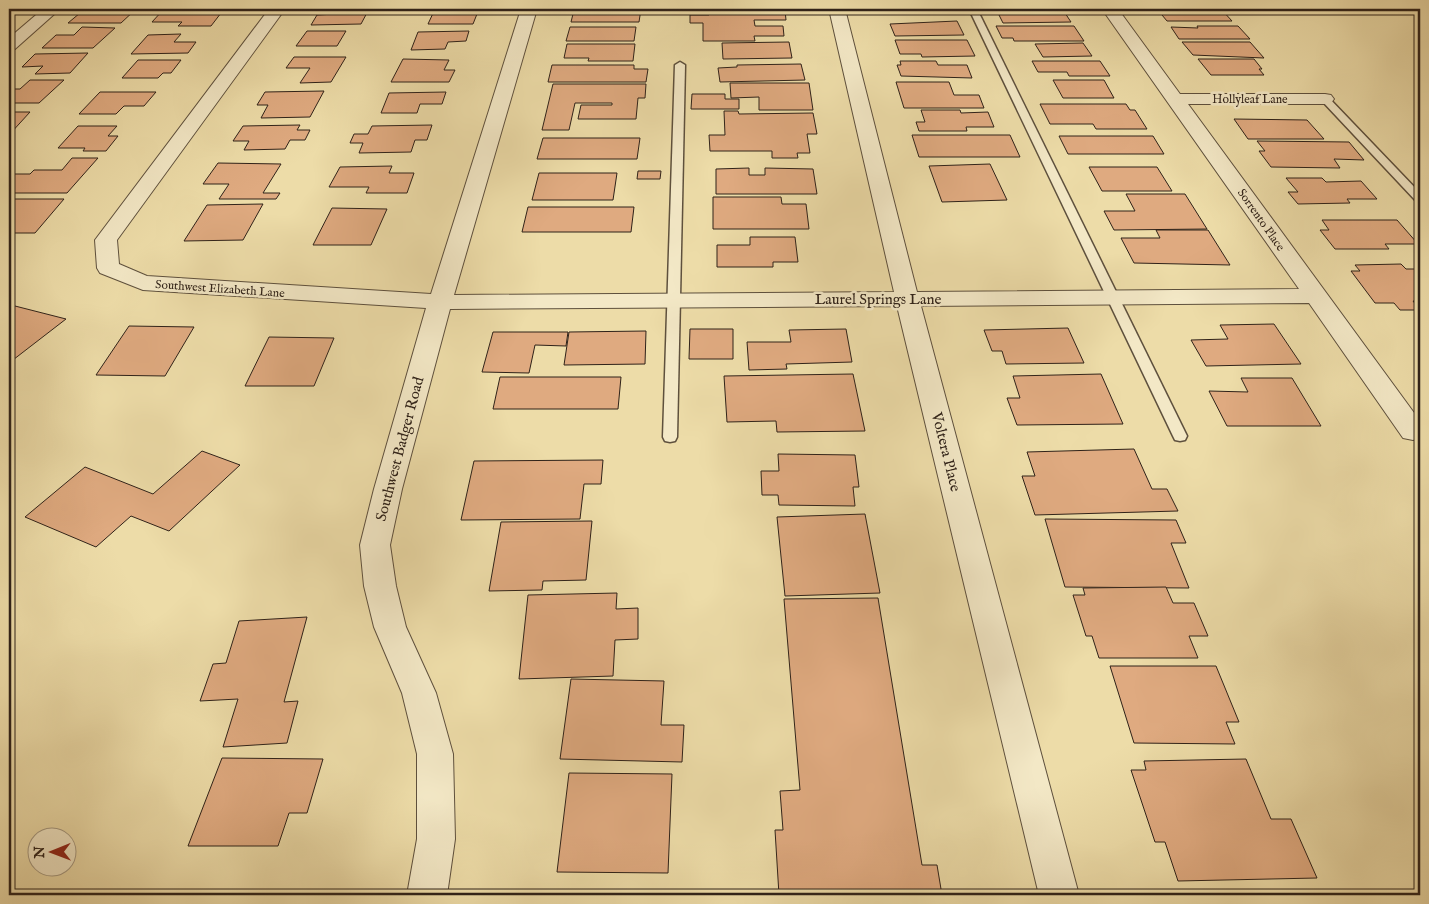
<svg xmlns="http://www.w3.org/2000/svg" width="1429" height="904" font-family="'IM FELL English',serif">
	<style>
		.building { fill: #dfaa80; stroke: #2f2219 }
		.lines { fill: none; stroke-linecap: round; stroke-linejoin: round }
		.service-casing { stroke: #5e503d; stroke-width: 3 }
		.minor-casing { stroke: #5e503d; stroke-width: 2 }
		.service { fill: #f3e8c6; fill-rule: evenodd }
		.minor { fill: #f3e8c6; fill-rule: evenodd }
		.labels { text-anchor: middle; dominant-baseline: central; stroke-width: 5; stroke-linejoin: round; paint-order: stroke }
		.far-street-label { font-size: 12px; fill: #2f2219; stroke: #f3e8c6 }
		.street-label { font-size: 15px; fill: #2f2219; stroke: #f3e8c6 }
	</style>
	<rect width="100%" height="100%" fill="#eddca8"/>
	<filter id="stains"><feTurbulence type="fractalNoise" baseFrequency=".004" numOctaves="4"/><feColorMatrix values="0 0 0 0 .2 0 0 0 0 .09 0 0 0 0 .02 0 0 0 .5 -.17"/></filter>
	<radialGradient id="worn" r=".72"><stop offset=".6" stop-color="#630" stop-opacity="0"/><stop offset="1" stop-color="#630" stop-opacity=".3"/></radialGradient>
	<g class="building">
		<polygon points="94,9 136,9 121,23 68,23 80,13 90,13"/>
		<polygon points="340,9 369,9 361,24 311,25 317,15 336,14"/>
		<polygon points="435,9 467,9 465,14 477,14 473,24 428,24"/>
		<polygon points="596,9 641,9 639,22 571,22 574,10 596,11"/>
		<polygon points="732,9 785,10 786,20 754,20 755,26 783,26 784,36 754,36 755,41 703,41 703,23 690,23 690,15 709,15 709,11 732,11"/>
		<polygon points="885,9 948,9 950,14 887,13"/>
		<polygon points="996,9 1063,10 1071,22 1003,23"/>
		<polygon points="1157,9 1221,9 1232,21 1167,21"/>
		<polygon points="163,10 205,10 202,13 221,13 211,26 178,26 182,22 152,22"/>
		<polygon points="957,21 964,35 895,36 890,24"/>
		<polygon points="996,26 1074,26 1084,41 1014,41 1013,38 1002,38"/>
		<polygon points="1197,26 1238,26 1250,39 1179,39 1171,27 1198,28"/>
		<polygon points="82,27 115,28 93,48 42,48 56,35 74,35"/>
		<polygon points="570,27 636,27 634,41 566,41"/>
		<polygon points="307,31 346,31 337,46 296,46"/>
		<polygon points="469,31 466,41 448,42 445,49 411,50 418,32"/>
		<polygon points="181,34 174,42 196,42 188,53 131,54 148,35"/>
		<polygon points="895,40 967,40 975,56 922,57 921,54 900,54"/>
		<polygon points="789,42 792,58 723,59 722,43"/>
		<polygon points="1182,42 1250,42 1264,58 1193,55"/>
		<polygon points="1083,43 1092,56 1043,57 1035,44"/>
		<polygon points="567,44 635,44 633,61 588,61 589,58 564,58"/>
		<polygon points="88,53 70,73 35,74 43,66 22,67 35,54"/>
		<polygon points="294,57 346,57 331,82 300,83 310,68 286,68"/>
		<polygon points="403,59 449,60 444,70 455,70 449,82 391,82"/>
		<polygon points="1198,59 1254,59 1262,69 1259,69 1264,75 1211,75"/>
		<polygon points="138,60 181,60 171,73 163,73 158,78 122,78"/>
		<polygon points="900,61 936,61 938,65 967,65 972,78 901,76 897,65 901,65"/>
		<polygon points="1032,61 1100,61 1110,76 1069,76 1067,72 1038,72"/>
		<polygon points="801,64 805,80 720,82 718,68 737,67 737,65"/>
		<polygon points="552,65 634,65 634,69 648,69 646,82 548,82"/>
		<polygon points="30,80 64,80 39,103 9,103 9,89 20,89"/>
		<polygon points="1053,80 1104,80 1114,98 1063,98"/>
		<polygon points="896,82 949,82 954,95 979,95 984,108 904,108"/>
		<polygon points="730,83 809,83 813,110 759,110 759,97 731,98"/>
		<polygon points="553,84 646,84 645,98 638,98 636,119 578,119 581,105 612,105 612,103 575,103 569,130 542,130"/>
		<polygon points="324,91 310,117 261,118 268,105 257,105 265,92"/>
		<polygon points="100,92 156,92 144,106 124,106 116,114 79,114"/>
		<polygon points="446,92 442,104 420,104 417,113 381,113 389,93"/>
		<polygon points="692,94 725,94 725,99 739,99 739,109 691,109"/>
		<polygon points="1040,104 1126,104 1130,110 1135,110 1147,129 1096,129 1093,124 1050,124"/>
		<polygon points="921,110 960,110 961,113 988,112 994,127 966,127 967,131 919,131 916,122 925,122"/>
		<polygon points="724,111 738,111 739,114 813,113 817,134 807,134 810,153 797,153 798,158 772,158 772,151 710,151 709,135 725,135"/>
		<polygon points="9,112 30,112 9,135"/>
		<polygon points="1234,119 1307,120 1324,139 1248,139"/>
		<polygon points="300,125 297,130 310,130 305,140 290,140 285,149 244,150 249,141 233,141 243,126"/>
		<polygon points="432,125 427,140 415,140 411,152 359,153 363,143 350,143 354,134 368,134 372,126"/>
		<polygon points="78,126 117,126 108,136 118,136 106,151 83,151 85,148 58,148"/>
		<polygon points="912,135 1010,135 1020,157 919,157"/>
		<polygon points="1059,136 1153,136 1164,154 1068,154"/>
		<polygon points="543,138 640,138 637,159 537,159"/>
		<polygon points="1257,141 1349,142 1364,160 1334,159 1340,168 1271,167 1259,151 1265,151"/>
		<polygon points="72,158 98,158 67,193 9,193 9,174 30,174 34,170 62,170"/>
		<polygon points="218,163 281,164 263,193 280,193 276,199 219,199 229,184 203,184"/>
		<polygon points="990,164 1007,200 942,202 929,166"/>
		<polygon points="392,166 389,173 414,173 407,193 366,193 369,187 329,187 340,167"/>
		<polygon points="1089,167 1157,167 1172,191 1102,191"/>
		<polygon points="749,168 749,175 765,175 765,168 813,169 817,194 716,194 716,169"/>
		<polygon points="638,171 661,171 660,179 637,179"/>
		<polygon points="539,173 617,173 613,200 532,200"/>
		<polygon points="1286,178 1322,178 1326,182 1361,181 1377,199 1347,199 1350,203 1298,204 1288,192 1298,192"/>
		<polygon points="1126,194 1185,194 1207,229 1114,230 1104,211 1135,211"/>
		<polygon points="713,197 781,197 782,204 806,204 809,229 713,229"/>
		<polygon points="9,199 64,199 35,233 9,233"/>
		<polygon points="263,204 243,240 184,241 207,205"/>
		<polygon points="528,207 634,207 631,232 522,232"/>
		<polygon points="332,208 387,209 371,245 313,245"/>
		<polygon points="1322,220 1397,220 1418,244 1385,244 1389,249 1335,249 1320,230 1329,230"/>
		<polygon points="1156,230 1208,230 1230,265 1134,263 1121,238 1160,238"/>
		<polygon points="750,237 795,237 798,262 773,262 773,267 717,267 717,245 750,245"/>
		<polygon points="1401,264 1406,269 1420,269 1420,301 1413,301 1420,310 1400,310 1394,303 1375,303 1351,271 1360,271 1355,265"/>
		<polygon points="15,306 66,319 9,363 9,311"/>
		<polygon points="1274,324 1301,364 1206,366 1191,340 1228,339 1220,325"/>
		<polygon points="129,326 194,327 165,376 96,375"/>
		<polygon points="1068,328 1084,363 1006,364 1002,351 992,351 984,330"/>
		<polygon points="690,329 733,329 733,359 689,359"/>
		<polygon points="846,329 852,362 786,364 787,369 749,370 747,342 791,342 789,330"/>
		<polygon points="646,331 645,364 564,365 569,332"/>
		<polygon points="493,332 568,332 566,346 535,345 529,373 482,372"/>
		<polygon points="269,337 334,338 314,386 245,386"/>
		<polygon points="853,374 865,431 777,432 776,421 727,422 724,376"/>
		<polygon points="1101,374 1123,424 1017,425 1007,398 1020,398 1013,376"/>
		<polygon points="500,377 621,377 618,409 493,409"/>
		<polygon points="1241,378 1292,378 1321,426 1227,426 1209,391 1248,392"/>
		<polygon points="1134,449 1152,489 1167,489 1178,511 1035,515 1022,476 1035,476 1027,452"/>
		<polygon points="202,451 240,465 169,531 131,516 96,547 25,517 85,467 153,494"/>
		<polygon points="778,454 855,455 859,487 853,487 855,506 779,505 778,495 762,495 761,471 779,471"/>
		<polygon points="603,460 601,484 584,484 580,519 461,520 474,461"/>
		<polygon points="865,514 880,593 785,596 777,517"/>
		<polygon points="1045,519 1176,520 1186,543 1171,543 1189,588 1065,587"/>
		<polygon points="592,521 586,580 543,581 542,590 489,591 501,522"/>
		<polygon points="1166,587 1173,603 1194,603 1208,636 1189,636 1198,658 1099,658 1092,636 1086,636 1073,595 1085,595 1083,588"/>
		<polygon points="617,593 616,609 638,608 638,639 615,640 613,676 519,679 528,595"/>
		<polygon points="878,598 922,865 937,865 942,895 779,895 775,830 783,830 780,791 800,790 784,599"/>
		<polygon points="307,617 284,702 298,701 287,743 223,747 238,699 200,701 213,664 226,663 239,621"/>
		<polygon points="1110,666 1216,666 1239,722 1226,722 1235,744 1134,743"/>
		<polygon points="571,679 664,681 661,725 684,725 682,762 560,759"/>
		<polygon points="222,758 323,759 307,813 289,813 278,846 188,846"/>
		<polygon points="1246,759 1271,819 1291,819 1317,878 1178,881 1165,842 1155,842 1131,770 1146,770 1144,761"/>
		<polygon points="569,773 672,774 668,873 557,872"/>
	</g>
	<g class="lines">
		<g class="service-casing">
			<g id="service">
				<polygon points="969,9 977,9 1187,436 1185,440 1180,441 1175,440 1173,436"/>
				<polygon points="680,62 685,65 677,437 675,441 670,442 665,441 663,437 675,65"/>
				<polygon points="1325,96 1328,97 1420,193 1420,202 1416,201 1322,101 1320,99"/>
			</g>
		</g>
		<g class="minor-casing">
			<g id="minor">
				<polygon points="43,9 60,9 15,49 9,51 9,38"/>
				<polygon points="269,9 285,9 117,240 119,264 147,276 431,294 521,9 537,9 454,295 894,292 829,9 845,9 917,292 1299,289 1102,9 1118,9 1180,94 1325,94 1331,95 1334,99 1331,103 1325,104 1188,104 1420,421 1420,438 1413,440 1403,438 1309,303 921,306 1079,895 1039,895 897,306 450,309 402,489 390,545 396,586 406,627 436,693 453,754 455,839 447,895 407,895 417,839 417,754 402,693 374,627 364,586 360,545 374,489 426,308 143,290 100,273 97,268 95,240"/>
			</g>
		</g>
		<use href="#service" class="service"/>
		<use href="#minor" class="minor"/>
	</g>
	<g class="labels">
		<g class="far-street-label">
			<text x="1250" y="99">Hollyleaf Lane</text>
			<text transform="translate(1261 220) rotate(55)">Sorrento Place</text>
			<text transform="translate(220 289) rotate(4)">Southwest Elizabeth Lane</text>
		</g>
		<g class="street-label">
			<text x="878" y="299">Laurel Springs Lane</text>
			<text transform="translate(400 449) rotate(-75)">Southwest Badger Road</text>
			<text transform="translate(946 452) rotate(76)">Voltera Place</text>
		</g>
	</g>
	<rect width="1429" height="904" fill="none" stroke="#eddca8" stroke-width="30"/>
	<rect x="10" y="10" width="1409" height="884" fill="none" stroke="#2f2219" stroke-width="2.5"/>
	<rect x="15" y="15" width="1399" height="874" fill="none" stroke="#2f2219"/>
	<g transform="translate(52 852) rotate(269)"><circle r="24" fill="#f3e8c6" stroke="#a59981"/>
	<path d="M0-4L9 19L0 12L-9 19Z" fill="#8f2418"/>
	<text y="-8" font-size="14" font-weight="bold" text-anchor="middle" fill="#2f2219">N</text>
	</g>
	<rect width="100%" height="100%" filter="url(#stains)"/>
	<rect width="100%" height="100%" fill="url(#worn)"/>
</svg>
